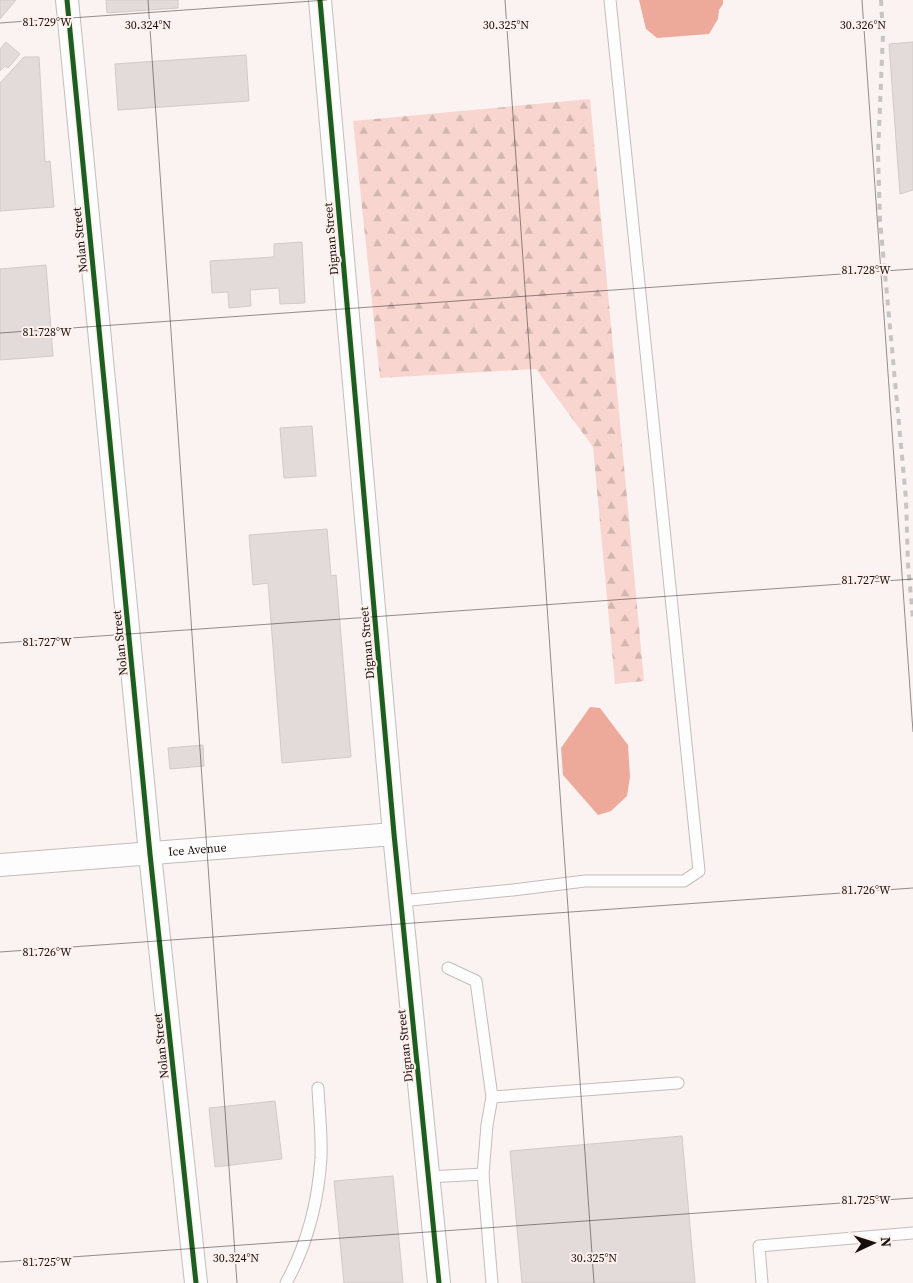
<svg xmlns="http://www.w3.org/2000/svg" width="913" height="1283" font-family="'Source Serif 4',serif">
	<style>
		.forest { fill: url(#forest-firs) }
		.water { fill: #edaa9a }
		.building { fill: #e3dbd9; stroke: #d1cac8 }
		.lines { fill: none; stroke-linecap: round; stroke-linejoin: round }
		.service-casing { stroke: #c3bdbb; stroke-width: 13 }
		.minor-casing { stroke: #c3bdbb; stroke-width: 24 }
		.service { stroke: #fefdfd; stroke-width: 11 }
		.minor { stroke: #fefdfd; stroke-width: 22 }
		.rail { stroke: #c7c4c4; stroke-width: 4; stroke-dasharray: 6 6; stroke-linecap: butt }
		.cycleway-casing { stroke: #fef0ed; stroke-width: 8 }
		.cycleway { stroke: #1b5e20; stroke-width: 5 }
		.ticks { fill: none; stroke: #160f0d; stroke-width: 1; stroke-opacity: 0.45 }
		.labels { text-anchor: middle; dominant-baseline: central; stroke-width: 4; stroke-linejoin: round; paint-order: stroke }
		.street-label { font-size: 12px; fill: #160f0d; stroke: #fef0ed }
		.ticks-label { font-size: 12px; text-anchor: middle; fill: #160f0d; stroke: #fef0ed; stroke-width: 4; stroke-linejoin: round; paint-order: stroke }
	</style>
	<defs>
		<pattern id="forest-firs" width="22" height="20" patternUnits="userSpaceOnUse" patternTransform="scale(1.25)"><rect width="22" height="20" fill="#f8d6cf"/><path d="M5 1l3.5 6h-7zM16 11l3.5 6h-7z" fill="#d4b6b1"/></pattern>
	</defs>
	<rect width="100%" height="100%" fill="#faf3f1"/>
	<polygon class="forest" points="590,99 644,681 615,684 593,447 536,369 380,378 353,121"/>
	<g class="water">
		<polygon points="639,0 723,0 723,4 719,10 718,19 709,34 657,38 646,29"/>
		<polygon points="590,707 600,708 628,745 630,777 627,796 611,811 598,815 563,775 561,748"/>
	</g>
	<g class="building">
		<polygon points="0,0 16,0 0,19"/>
		<polygon points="106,0 178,0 178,8 107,13"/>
		<polygon points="6,42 20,54 8,68 5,66 0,71 0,49"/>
		<polygon points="913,42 913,190 900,194 889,44"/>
		<polygon points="246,55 249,101 118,110 115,64"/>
		<polygon points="24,57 39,57 45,162 50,161 54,207 0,211 0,83"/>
		<polygon points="302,242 305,303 280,304 279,288 250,290 251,306 229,308 228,292 212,293 210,261 274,257 274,244"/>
		<polygon points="46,265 53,356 0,360 0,269"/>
		<polygon points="312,426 316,476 284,478 280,428"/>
		<polygon points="327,529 331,576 336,575 351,757 282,763 268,583 253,585 249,535"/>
		<polygon points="203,745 204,766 170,769 168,748"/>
		<polygon points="275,1101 282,1159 215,1167 209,1108"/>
		<polygon points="682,1136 695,1283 522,1283 510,1151"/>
		<polygon points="393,1176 403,1283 344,1283 334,1181"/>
	</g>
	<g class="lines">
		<g class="service-casing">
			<g id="service">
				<polyline points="401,901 513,890 585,881 684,881 699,871 610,0"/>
				<polyline points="448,968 476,981 492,1097"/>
				<polyline points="483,1174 487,1125 492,1097 678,1083"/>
				<polyline points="428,1177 483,1174 492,1283"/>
				<path d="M286,1283C308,1243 318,1203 321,1158C322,1135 319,1111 318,1088"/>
				<polyline points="762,1283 759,1246 913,1233"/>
			</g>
		</g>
		<g class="minor-casing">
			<g id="minor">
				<polyline points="67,0 150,854 196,1283"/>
				<polyline points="320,0 394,834 439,1283"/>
				<path id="s1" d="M0,865L394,834"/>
			</g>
		</g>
		<use href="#service" class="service"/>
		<use href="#minor" class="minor"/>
		<polyline class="rail" points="881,0 883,34 878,154 880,220 906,499 908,565 913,618"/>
		<g class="cycleway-casing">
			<g id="cycleway">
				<polyline points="67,0 150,854 196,1283"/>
				<polyline points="320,0 394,834 439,1283"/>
			</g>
		</g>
		<use href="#cycleway" class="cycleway"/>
	</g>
	<path class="ticks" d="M148,0L237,1283M505,0L594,1283M862,0L913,732M0,23L327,0M0,333L913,269M0,643L913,579M0,952L913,888M0,1262L913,1198"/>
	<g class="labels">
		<g class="street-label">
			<text transform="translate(331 239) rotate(-95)">Dignan Street</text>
			<text transform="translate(80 240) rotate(-96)">Nolan Street</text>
			<text transform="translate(120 643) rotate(-96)">Nolan Street</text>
			<text transform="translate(367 643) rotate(-95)">Dignan Street</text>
			<text stroke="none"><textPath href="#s1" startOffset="198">Ice Avenue</textPath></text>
			<text transform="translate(161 1046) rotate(-96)">Nolan Street</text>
			<text transform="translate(405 1046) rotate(-96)">Dignan Street</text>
		</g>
	</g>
	<g class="ticks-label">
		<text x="47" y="26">81.729°W</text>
		<text x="148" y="29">30.324°N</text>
		<text x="506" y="29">30.325°N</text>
		<text x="863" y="29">30.326°N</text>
		<text x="866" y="274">81.728°W</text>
		<text x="47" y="336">81.728°W</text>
		<text x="866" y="584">81.727°W</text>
		<text x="47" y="646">81.727°W</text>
		<text x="866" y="894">81.726°W</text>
		<text x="47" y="956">81.726°W</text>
		<text x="866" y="1204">81.725°W</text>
		<text x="236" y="1262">30.324°N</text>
		<text x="594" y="1262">30.325°N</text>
		<text x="47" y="1266">81.725°W</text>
	</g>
	<g transform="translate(873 1243) rotate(86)" stroke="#fef0ed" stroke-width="4" paint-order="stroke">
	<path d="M0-4L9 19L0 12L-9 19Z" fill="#160f0d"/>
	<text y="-8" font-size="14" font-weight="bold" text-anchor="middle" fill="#160f0d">N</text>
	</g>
</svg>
